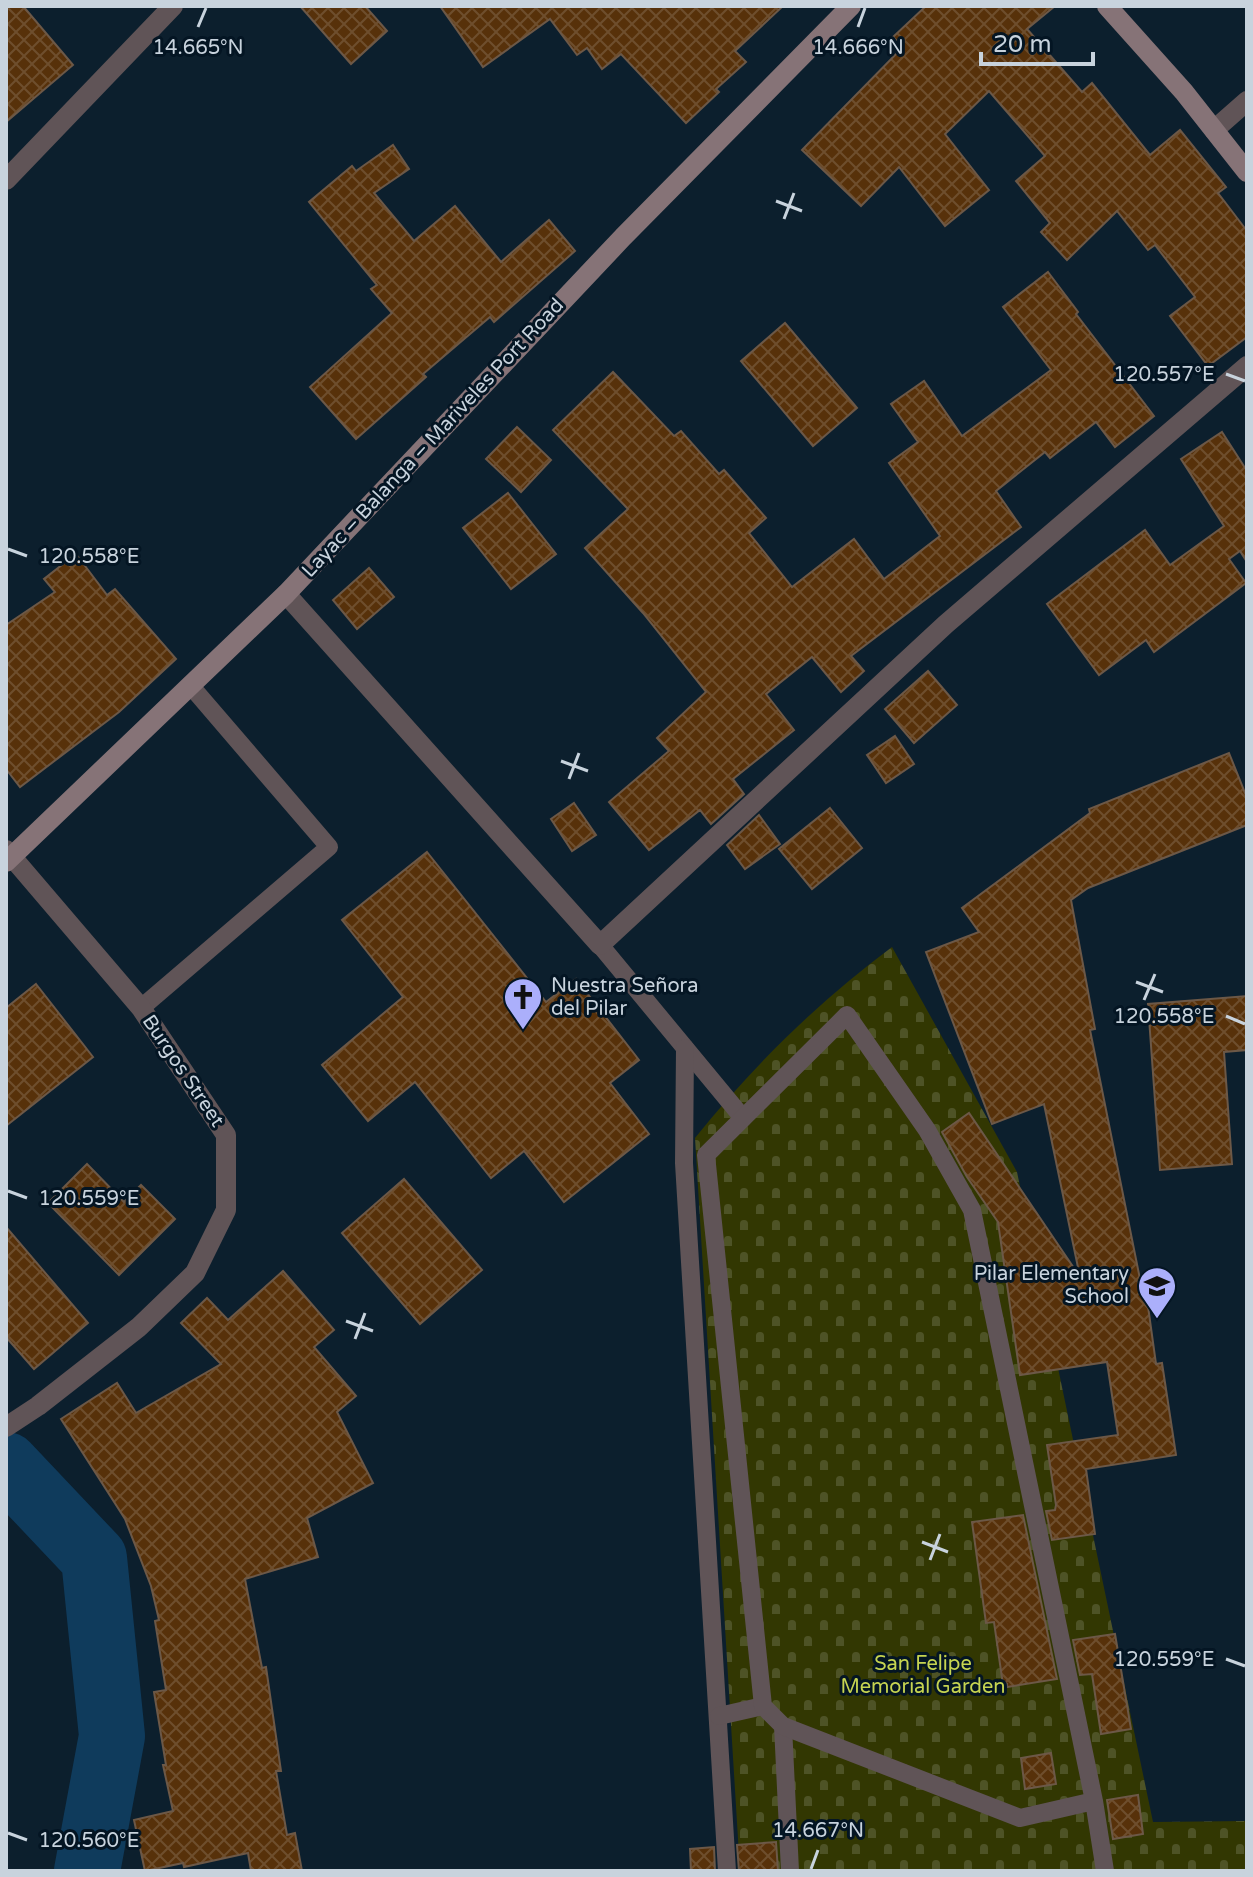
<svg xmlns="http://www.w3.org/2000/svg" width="1253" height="1877" font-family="'Varela Round',sans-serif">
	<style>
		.cemetery { fill: url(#cemetery-stones) }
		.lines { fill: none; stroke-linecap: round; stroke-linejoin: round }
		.river { stroke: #0f3b5c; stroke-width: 66 }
		.building { fill: url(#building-cross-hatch); stroke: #6c5847; stroke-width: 2 }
		.lane { stroke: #605457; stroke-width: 18 }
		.street { stroke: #605457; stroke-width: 20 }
		.secondary { stroke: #867377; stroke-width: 20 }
		.ticks { fill: none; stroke: #c8d3dd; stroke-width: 3 }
		.labels { text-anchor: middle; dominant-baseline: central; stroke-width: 6; stroke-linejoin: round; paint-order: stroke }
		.street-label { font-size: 20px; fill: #c8d3dd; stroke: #041523 }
		.poi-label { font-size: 20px; fill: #c8d3dd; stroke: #041523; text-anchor: start }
		.park-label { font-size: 20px; fill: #c6d451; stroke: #041523 }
		.ticks-label { font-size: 20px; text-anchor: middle; fill: #c8d3dd; stroke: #041523; stroke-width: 6; stroke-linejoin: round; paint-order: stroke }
	</style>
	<defs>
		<pattern id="cemetery-stones" width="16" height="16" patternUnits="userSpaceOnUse" patternTransform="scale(2)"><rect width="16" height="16" fill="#323702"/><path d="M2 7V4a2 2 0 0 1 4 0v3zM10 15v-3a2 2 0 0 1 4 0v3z" fill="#4e5326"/></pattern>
		<pattern id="building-cross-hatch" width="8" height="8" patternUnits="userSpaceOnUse" patternTransform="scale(2)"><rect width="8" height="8" fill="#57310a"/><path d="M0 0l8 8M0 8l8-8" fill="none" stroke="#6e4e2d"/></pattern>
	</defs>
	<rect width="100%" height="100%" fill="#0c1f2d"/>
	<path class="cemetery" d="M892,947L1017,1172L1153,1822L1247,1821V1871H740L695,1138C753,1066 818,1002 892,947Z"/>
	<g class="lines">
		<polyline class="river" points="6,1465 94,1558 112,1736 87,1871"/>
	</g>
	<g class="building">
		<polygon points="6,6 23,6 73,65 6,122"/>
		<polygon points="300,6 365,6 387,31 351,64"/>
		<polygon points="440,6 783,6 735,51 746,62 716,89 719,92 686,123 621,54 602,69 587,48 577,55 550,19 483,67"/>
		<polygon points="926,6 1055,6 1027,29 1082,92 1092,83 1150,155 1180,130 1226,187 1218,193 1247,231 1247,337 1208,366 1170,316 1195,297 1155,245 1148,250 1117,211 1067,260 1041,232 1050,223 1016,181 1045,156 989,91 945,134 989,190 945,226 899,167 861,206 802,150 903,47 893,37"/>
		<polygon points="393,145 409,169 374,193 414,241 455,206 501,262 549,220 575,251 494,322 490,317 423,374 426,377 356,439 310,387 392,313 371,289 377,285 309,202 352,166 356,171"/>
		<polygon points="1048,272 1078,312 1076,314 1154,416 1115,447 1096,422 1050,458 1045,452 996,491 1021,527 851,656 864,671 841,692 812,657 766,694 794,730 733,779 744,794 711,824 700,810 649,850 609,802 669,751 657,738 706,692 643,613 585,548 628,509 553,430 613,372 674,436 681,431 719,474 724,470 766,518 749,533 792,587 854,539 884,579 940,536 889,463 918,442 891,404 924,381 962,436 1051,370 1003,307"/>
		<polygon points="785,323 857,408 813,446 741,361"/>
		<polygon points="517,427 551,460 521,492 486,459"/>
		<polygon points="1222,432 1247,471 1247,562 1240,551 1229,559 1246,583 1154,652 1146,640 1099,675 1047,604 1145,530 1170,565 1224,526 1181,459"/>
		<polygon points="508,493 556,554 511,589 463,528"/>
		<polygon points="76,554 107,595 115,589 176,659 119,712 20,787 6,769 6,625 55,592 44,579"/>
		<polygon points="369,568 394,597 357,629 333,600"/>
		<polygon points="928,671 957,705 914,743 885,709"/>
		<polygon points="895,736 914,764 886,783 867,755"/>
		<polygon points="1229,753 1247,798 1247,825 1088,888 1071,900 1095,1029 1090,1030 1144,1299 1147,1299 1156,1364 1162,1363 1176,1455 1086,1469 1095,1534 1052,1540 1046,1511 1055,1510 1056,1505 1047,1445 1118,1435 1107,1362 1020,1375 998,1222 967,1177 942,1132 969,1113 1080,1277 1044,1104 992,1124 926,952 979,932 962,908 1090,813 1089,809"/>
		<polygon points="574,803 596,835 572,851 551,819"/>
		<polygon points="830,808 862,848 812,889 779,849"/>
		<polygon points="759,815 780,844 745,869 727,845"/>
		<polygon points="427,852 546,1002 576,979 639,1060 610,1083 649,1134 564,1202 524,1151 491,1178 415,1082 368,1121 322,1065 403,997 342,920"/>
		<polygon points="36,984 93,1057 6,1126 6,1008"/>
		<polygon points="1247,996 1247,1050 1224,1052 1232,1164 1160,1170 1148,1004"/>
		<polygon points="87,1164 124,1202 141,1185 175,1219 119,1275 48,1203"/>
		<polygon points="404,1179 482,1270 420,1324 342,1233"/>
		<polygon points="6,1227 88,1323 34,1369 6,1337"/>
		<polygon points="283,1271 334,1330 314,1347 356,1396 337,1412 373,1483 307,1518 318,1557 245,1579 262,1668 266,1667 281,1771 276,1771 287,1835 295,1833 302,1871 251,1871 248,1853 184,1867 183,1863 145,1871 134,1820 173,1811 163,1765 166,1765 154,1692 166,1690 155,1621 159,1620 151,1586 125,1519 61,1419 117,1383 136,1413 221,1364 181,1323 207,1298 228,1320"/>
		<polygon points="1023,1515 1057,1679 1007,1687 1007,1684 1003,1685 994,1622 986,1623 972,1522"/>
		<polygon points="1115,1634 1131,1729 1101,1734 1092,1674 1080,1675 1073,1640"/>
		<polygon points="1051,1753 1056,1784 1025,1789 1021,1758"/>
		<polygon points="1138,1795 1143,1834 1113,1839 1107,1800"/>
		<polygon points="776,1842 778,1871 739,1871 737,1845"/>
		<polygon points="714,1847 715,1871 691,1871 690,1849"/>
	</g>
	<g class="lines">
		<g class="lane">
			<polyline points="600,945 743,1118"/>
			<polyline points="141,1008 329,847 190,685"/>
			<polyline points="685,1048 684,1163 727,1871"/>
			<polyline points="719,1716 763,1706"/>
			<polyline points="783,1726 790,1871"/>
			<polyline points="1094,1801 1020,1818 783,1726 763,1706 706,1155 847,1015 927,1130 972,1210 1094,1801 1105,1871"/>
		</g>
		<g class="street">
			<polyline points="1214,130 1247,101"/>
			<polyline points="6,180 173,6"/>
			<polyline points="286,594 600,945 946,624 1247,366"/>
			<polyline points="6,850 141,1008 226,1135 226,1210 195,1273 139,1327 38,1406 6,1427"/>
		</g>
		<g class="secondary">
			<polyline points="1107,6 1184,92 1247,172"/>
			<polyline points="6,862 286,594 623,237 851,6"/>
		</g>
	</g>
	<path class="ticks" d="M198,27L206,8M858,27L865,8M776,201L802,211M784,219L794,193M1226,374L1245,381M8,549L27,556M561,761L588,771M569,779L579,753M1136,982L1163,992M1144,1000L1155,974M1226,1016L1245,1024M8,1191L27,1198M346,1321L373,1331M355,1339L365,1313M922,1542L948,1552M930,1560L940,1534M1226,1659L1245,1666M8,1833L27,1840M811,1869L818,1850"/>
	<defs>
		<g id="church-pin" transform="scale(2)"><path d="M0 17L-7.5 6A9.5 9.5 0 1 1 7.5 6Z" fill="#abaffb" stroke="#041523"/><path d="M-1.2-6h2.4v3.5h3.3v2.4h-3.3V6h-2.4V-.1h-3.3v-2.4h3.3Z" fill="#111"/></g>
		<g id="school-pin" transform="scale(2)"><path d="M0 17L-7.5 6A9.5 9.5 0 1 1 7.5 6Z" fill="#abaffb" stroke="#041523"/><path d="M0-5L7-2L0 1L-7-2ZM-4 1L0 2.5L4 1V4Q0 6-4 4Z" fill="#111"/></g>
	</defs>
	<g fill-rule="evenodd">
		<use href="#church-pin" x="523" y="997"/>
		<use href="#school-pin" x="1157" y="1286"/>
	</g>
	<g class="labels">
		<g class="street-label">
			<text transform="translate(433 438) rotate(-47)">Layac – Balanga – Mariveles Port Road</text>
			<text transform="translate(183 1071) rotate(56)">Burgos Street</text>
		</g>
		<g class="poi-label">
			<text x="551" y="986">Nuestra Señora<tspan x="551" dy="23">del Pilar</tspan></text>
			<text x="1129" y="1274" text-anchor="end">Pilar Elementary<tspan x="1129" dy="23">School</tspan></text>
		</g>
		<g class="park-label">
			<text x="923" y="1664">San Felipe<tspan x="923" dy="23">Memorial Garden</tspan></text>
		</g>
	</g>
	<g class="ticks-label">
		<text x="198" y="54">14.665°N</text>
		<text x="858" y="54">14.666°N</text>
		<text x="1164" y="381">120.557°E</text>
		<text x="89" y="563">120.558°E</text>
		<text x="1164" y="1023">120.558°E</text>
		<text x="89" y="1205">120.559°E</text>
		<text x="1164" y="1666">120.559°E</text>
		<text x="818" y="1837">14.667°N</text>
		<text x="89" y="1847">120.560°E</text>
	</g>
	<rect width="1253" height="1877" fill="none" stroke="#c8d3dd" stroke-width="16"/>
	<path d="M981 52v12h112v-12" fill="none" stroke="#c8d3dd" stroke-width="4"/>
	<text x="993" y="52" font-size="24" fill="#c8d3dd" stroke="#041523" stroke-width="6" paint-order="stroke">20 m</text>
</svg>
